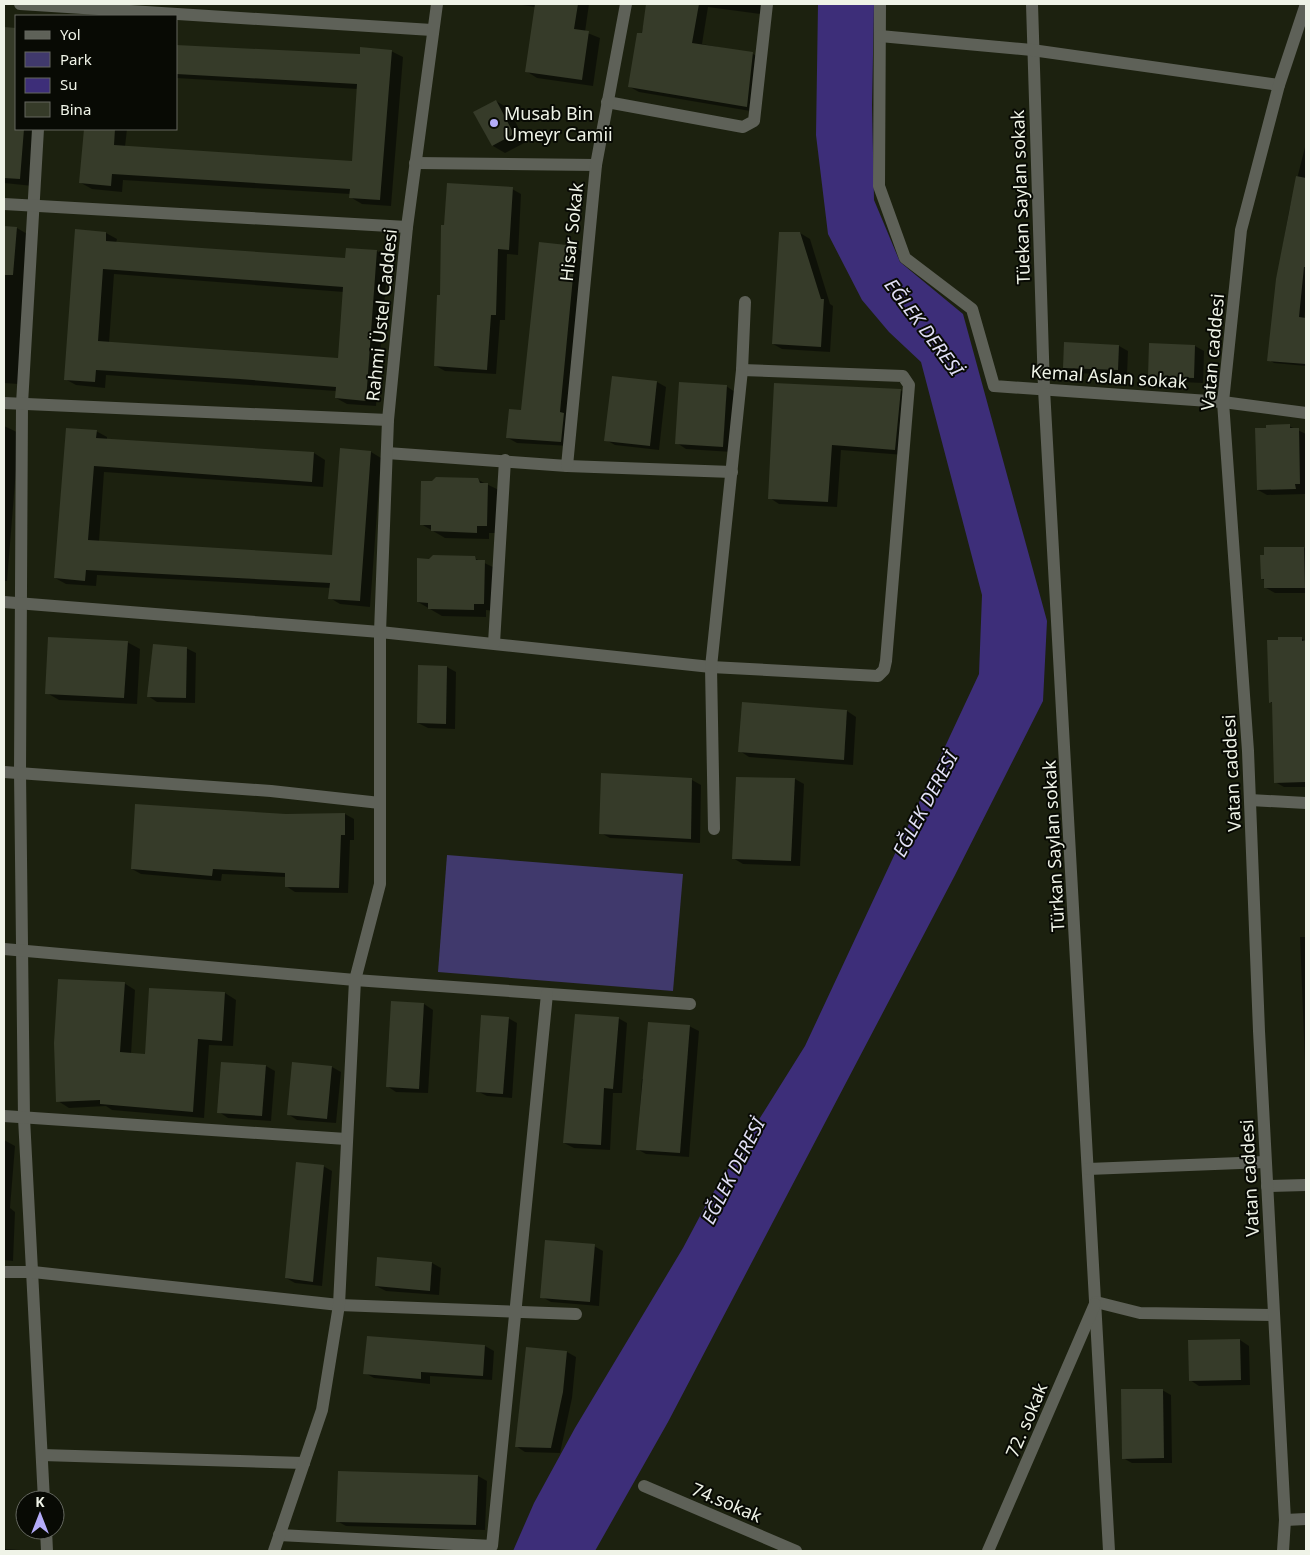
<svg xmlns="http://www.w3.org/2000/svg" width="1310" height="1555" font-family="'Noto Sans',sans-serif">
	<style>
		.green { fill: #40396c }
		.water { fill: #3d2e79 }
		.shadow { fill: #0007; fill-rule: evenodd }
		.building { fill: #363b29; fill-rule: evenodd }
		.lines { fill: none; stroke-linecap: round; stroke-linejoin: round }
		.minor { stroke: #5e6158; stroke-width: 12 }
		.tertiary { stroke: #5e6158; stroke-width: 12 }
		.poi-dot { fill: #b4acf9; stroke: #080a04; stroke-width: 2 }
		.labels { text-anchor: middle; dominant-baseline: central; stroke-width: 4; stroke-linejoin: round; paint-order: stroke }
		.poi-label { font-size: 18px; fill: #eff3e7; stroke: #080a04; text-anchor: start }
		.street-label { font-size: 18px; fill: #eff3e7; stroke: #080a04 }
		.water-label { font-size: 19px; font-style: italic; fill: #e1dff6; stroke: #080a04 }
	</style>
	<rect width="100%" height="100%" fill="#1c210f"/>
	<polygon class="green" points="447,855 683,874 673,991 438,972"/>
	<polygon class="water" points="818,4 874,4 872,105 874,200 900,262 963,314 1047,621 1043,701 954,877 668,1422 595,1551 513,1551 534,1503 575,1428 683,1248 708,1201 805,1046 979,674 982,595 921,362 889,332 862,300 828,234 816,135"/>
	<g class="shadow">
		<polygon points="515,4 589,4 585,32 600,38 593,86 537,78 526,71 536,7"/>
		<polygon points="648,4 769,4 767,15 708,7 702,44 753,54 762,59 756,112 639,92 630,87"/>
		<polygon points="4,28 16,29 16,129 37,129 33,186 4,183"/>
		<polygon points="176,46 361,56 391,51 403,57 391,206 362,204 350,197 350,194 123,180 122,192 92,189 81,183 85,129 127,129 125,147 353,162 358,89 176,78"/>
		<polygon points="496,101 508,108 526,142 505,153 493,146 475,112"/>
		<polygon points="1306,143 1306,301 1301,350 1306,351 1306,366 1274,363 1269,360 1277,279 1289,211"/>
		<polygon points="512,189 521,194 518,255 507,254 505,320 500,320 496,374 445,371 436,366 441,296"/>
		<polygon points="4,227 17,228 29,235 18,384 4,383"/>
		<path d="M106,233L117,239L116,243L347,259V249L377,251L388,258L376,406L347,404L336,398V391L106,375L105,388L76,385L65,379ZM114,274L344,292L339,360L109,343Z"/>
		<polygon points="800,233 810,239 830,304 833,306 830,352 782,349 773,344"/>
		<polygon points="575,247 585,253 570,446 517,443 508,438 522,411"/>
		<polygon points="1065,344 1119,346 1128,351 1127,375 1073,373 1064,367"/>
		<polygon points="1195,346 1204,351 1203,383 1158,381 1149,376"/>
		<polygon points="657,382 666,387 659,450 615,445 606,440"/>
		<polygon points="775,384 900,390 909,395 904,455 841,450 837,507 779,504 770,498"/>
		<polygon points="726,386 735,392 732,452 686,449 677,443"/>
		<polygon points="4,426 19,433 7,581 4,581"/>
		<polygon points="1289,426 1306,434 1305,494 1267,495 1258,490"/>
		<polygon points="96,431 107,437 107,440 314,453 325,460 323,487 104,472 99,542 333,557 371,452 381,458 370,607 340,604 330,598 331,588 97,575 96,586 66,584 55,578"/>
		<polygon points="478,480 501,491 500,533 489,533 489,539 445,538 421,524"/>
		<polygon points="1304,548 1306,549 1306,593 1275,593 1266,588 1266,581 1262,579"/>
		<polygon points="474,558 497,569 496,611 486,610 486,617 442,616 418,602 430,560"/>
		<polygon points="1301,638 1306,641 1306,787 1284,787 1275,782 1274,704 1270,702"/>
		<polygon points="127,642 140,649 137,704 59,700 47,693"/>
		<polygon points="186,648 196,653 195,703 157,702 148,696"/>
		<polygon points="419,667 447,667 456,672 455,729 428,728 418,723"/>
		<polygon points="743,704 847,711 856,717 853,765 749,757 740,751"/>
		<polygon points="644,778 692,780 701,785 700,843 610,838 601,833"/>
		<polygon points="795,779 804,784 800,866 743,864 733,858"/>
		<polygon points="345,814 354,819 354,840 350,840 348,893 295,892 286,886 286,877 222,874 221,881 141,874 132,869 286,816"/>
		<polygon points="1300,937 1306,937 1306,1088"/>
		<polygon points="124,983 135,990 131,1054 146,1055 225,993 236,1000 233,1046 209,1045 204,1118 112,1110 106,1106 69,1108 58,1101"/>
		<polygon points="392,1003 424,1004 433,1010 428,1093 396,1092 387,1086"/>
		<polygon points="508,1018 517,1023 512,1098 487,1096 477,1091"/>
		<polygon points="618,1018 627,1023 622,1093 613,1093 610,1150 574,1148 564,1143 567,1103 569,1103"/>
		<polygon points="689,1026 699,1031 689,1157 646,1154 637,1149 642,1079 645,1079"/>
		<polygon points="293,1064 332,1067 341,1072 336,1123 297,1120 288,1114"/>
		<polygon points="266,1066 275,1071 271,1121 228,1118 219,1112"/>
		<polygon points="4,1140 15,1146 10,1208 15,1212 13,1261 4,1260"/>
		<polygon points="323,1166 332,1171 322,1286 295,1283 286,1278"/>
		<polygon points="594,1246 603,1251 599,1306 551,1302 542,1297"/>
		<polygon points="432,1263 441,1268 439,1295 386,1291 376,1286"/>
		<polygon points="1240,1340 1249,1346 1250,1385 1199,1386 1190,1380"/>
		<polygon points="485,1346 494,1351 492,1380 430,1376 430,1384 374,1378 365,1373"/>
		<polygon points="567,1352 576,1357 572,1398 560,1453 525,1452 516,1446 520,1405 522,1405"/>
		<polygon points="1162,1390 1171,1395 1172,1463 1132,1463 1123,1458"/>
		<polygon points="478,1476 487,1481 485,1530 346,1526 337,1521"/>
		<polygon points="4,1549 20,1550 22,1551 4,1551"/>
	</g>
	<g class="building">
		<polygon points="535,4 578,4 574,29 589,31 582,80 525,72"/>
		<polygon points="646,4 699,4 692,43 753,52 747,107 628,87 637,33 642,33"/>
		<polygon points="4,27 16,28 16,129 24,129 20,179 4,178"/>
		<polygon points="176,45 360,54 360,47 392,50 380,200 349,198 350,189 112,174 111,186 79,183 84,129 115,129 114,145 352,161 357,84 176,74"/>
		<polygon points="496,100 514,134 492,146 473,112"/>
		<polygon points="1296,176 1306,178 1306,267 1304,267 1299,317 1306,318 1306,364 1267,361 1276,279"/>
		<polygon points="447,183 513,187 509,250 498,249 496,315 491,315 487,370 434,366 437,295 440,295 441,225 444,225"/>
		<polygon points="4,226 17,227 13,275 4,275"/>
		<path d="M75,229L106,232V241L202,248L345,258L346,248L377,250L366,401L335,398L336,387L240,379L96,370L95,382L64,380ZM103,269L343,287L338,358L98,341Z"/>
		<polygon points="779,232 800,232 821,299 824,299 821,347 772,344"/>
		<polygon points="539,242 576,246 560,412 564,413 561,442 506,438 509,409 521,410"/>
		<polygon points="1064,342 1119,345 1118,370 1063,368"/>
		<polygon points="1149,343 1195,345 1194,378 1148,377"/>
		<polygon points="612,376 657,381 650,446 604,441"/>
		<polygon points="679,382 727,385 723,447 675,444"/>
		<polygon points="774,383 901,389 895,450 832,445 828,502 768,499"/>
		<polygon points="1290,424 1290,428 1299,428 1300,484 1295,484 1296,489 1257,490 1255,428 1266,428 1266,425"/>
		<polygon points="66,428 97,430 96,438 314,452 312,482 94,466 88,540 332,555 340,448 371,451 360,601 328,599 330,583 86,570 85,581 54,578"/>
		<polygon points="436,477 478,478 480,483 488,483 487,526 477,526 477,533 431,531 431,525 420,525 421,481 432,481"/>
		<polygon points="1264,547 1304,547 1305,588 1264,588 1264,579 1261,579 1260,555 1264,555"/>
		<polygon points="433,555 475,556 476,560 485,560 484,604 474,604 474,610 428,609 428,603 417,602 417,558 429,559"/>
		<polygon points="48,637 128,641 124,698 45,694"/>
		<polygon points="1278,637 1302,637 1302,641 1306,640 1306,782 1274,783 1272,702 1269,703 1267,640 1278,640"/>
		<polygon points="153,644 187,647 186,698 147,697"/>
		<polygon points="418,665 447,666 446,724 417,723"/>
		<polygon points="742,702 847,710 844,760 738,752"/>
		<polygon points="601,773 692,778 691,839 599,834"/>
		<polygon points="736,777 795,778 791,861 732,859"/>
		<polygon points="135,804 286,814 345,813 345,835 341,835 339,888 285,887 285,873 213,869 212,876 131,869"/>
		<polygon points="58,979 125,982 120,1052 145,1054 149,988 225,992 222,1041 198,1039 193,1112 100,1104 100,1100 56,1102 54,1043"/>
		<polygon points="391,1001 424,1003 419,1089 386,1087"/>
		<polygon points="575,1014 619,1017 613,1089 604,1088 601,1145 563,1143"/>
		<polygon points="481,1015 509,1017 503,1094 476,1092"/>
		<polygon points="648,1022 690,1025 680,1153 636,1150"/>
		<polygon points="221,1062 266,1065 262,1116 217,1113"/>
		<polygon points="292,1062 332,1066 327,1119 287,1115"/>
		<polygon points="296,1162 324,1165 313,1282 285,1278"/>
		<polygon points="545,1240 595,1244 590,1302 540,1298"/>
		<polygon points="377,1257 432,1262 430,1291 375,1286"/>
		<polygon points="367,1336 485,1345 483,1376 421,1372 421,1379 363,1374"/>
		<polygon points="1240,1339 1241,1380 1189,1381 1188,1340"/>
		<polygon points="526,1347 567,1351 563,1392 551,1448 515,1447"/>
		<polygon points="1121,1389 1163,1389 1164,1458 1122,1459"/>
		<polygon points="338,1471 478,1475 476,1525 336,1522"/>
	</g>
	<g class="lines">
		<g class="minor">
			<polyline points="20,4 432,30"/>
			<polyline points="880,4 879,186 905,258 972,309 994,386 1223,402 1306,413"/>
			<polyline points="1032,4 1044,389 1109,1551"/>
			<polyline points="880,36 1032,50 1279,85"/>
			<polyline points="607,102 743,127 754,121 767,4"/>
			<polyline points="38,129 22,404 20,772 24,1118 44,1500"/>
			<polyline points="415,163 596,165"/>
			<polyline points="4,204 407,227"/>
			<polyline points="4,403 388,420"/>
			<polyline points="387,453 567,466 732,472"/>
			<polyline points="567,466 596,165 626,4"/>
			<polyline points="4,602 380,632 711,667 878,676 884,670 886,661 909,385 903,376 742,370"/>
			<polyline points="494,643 505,460"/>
			<polyline points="4,772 271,791 380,803"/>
			<polyline points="1250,800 1306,803"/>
			<polyline points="714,829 711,667 742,370 745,302"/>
			<polyline points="4,949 355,980 690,1004"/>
			<polyline points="4,1116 346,1139"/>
			<polyline points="1088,1169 1265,1162"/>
			<polyline points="1267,1186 1306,1185"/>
			<polyline points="4,1272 33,1272 339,1305 576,1314"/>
			<polyline points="1096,1302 1140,1313 1273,1315"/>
			<polyline points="42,1455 304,1463"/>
			<polyline points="644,1486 796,1551"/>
			<polyline points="1285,1520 1306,1519"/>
			<polyline points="46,1530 47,1551"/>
			<polyline points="279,1535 492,1546 547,994"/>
			<polyline points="274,1551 322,1410 339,1305 355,980 380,884 380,632 388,420 407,227 437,4"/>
			<polyline points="988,1551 1095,1304"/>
		</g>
		<polyline class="tertiary" points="1283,1551 1285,1520 1259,1031 1248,751 1223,402 1241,230 1279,85 1306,4"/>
	</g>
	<circle class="poi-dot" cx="494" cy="123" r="5"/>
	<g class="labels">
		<g class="poi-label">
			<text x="504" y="113">Musab Bin<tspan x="504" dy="21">Umeyr Camii</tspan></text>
		</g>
		<g class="street-label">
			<text transform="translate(1020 197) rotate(-92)">Tüekan Saylan sokak</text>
			<text transform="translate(571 232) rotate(-84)">Hisar Sokak</text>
			<text transform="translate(381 315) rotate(-84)">Rahmi Üstel Caddesi</text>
			<text transform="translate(1212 352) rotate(-85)">Vatan caddesi</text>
			<text transform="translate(1109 376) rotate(4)">Kemal Aslan sokak</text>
			<text transform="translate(1231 773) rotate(-93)">Vatan caddesi</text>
			<text transform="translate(1053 846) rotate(-93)">Türkan Saylan sokak</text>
			<text transform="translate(1249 1178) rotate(-93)">Vatan caddesi</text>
			<text transform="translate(1026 1420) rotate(-67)">72. sokak</text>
			<text transform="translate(727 1502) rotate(23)">74.sokak</text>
		</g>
		<g class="water-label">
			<text transform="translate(924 327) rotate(53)">EĞLEK DERESİ</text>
			<text transform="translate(925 804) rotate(-62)">EĞLEK DERESİ</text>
			<text transform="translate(733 1171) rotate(-63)">EĞLEK DERESİ</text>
		</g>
	</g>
	<rect width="1310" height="1555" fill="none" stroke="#eff3e7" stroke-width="10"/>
	<rect x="15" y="15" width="162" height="115" fill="#080a04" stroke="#64675f"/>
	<rect x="25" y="31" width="25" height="8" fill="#5e6158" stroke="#64675f"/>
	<text x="60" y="40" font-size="15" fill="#eff3e7">Yol</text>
	<rect x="25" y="52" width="25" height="15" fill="#40396c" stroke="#64675f"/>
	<text x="60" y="65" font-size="15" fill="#eff3e7">Park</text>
	<rect x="25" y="78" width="25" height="15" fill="#3d2e79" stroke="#64675f"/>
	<text x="60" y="90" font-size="15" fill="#eff3e7">Su</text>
	<rect x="25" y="102" width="25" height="15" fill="#363b29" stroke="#64675f"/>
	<text x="60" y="115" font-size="15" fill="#eff3e7">Bina</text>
	<g transform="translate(40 1515)"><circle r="24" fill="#080a04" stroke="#64675f"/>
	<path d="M0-4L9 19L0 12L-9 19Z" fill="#b4acf9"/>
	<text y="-8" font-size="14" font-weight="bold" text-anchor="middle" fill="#eff3e7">K</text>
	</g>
</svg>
